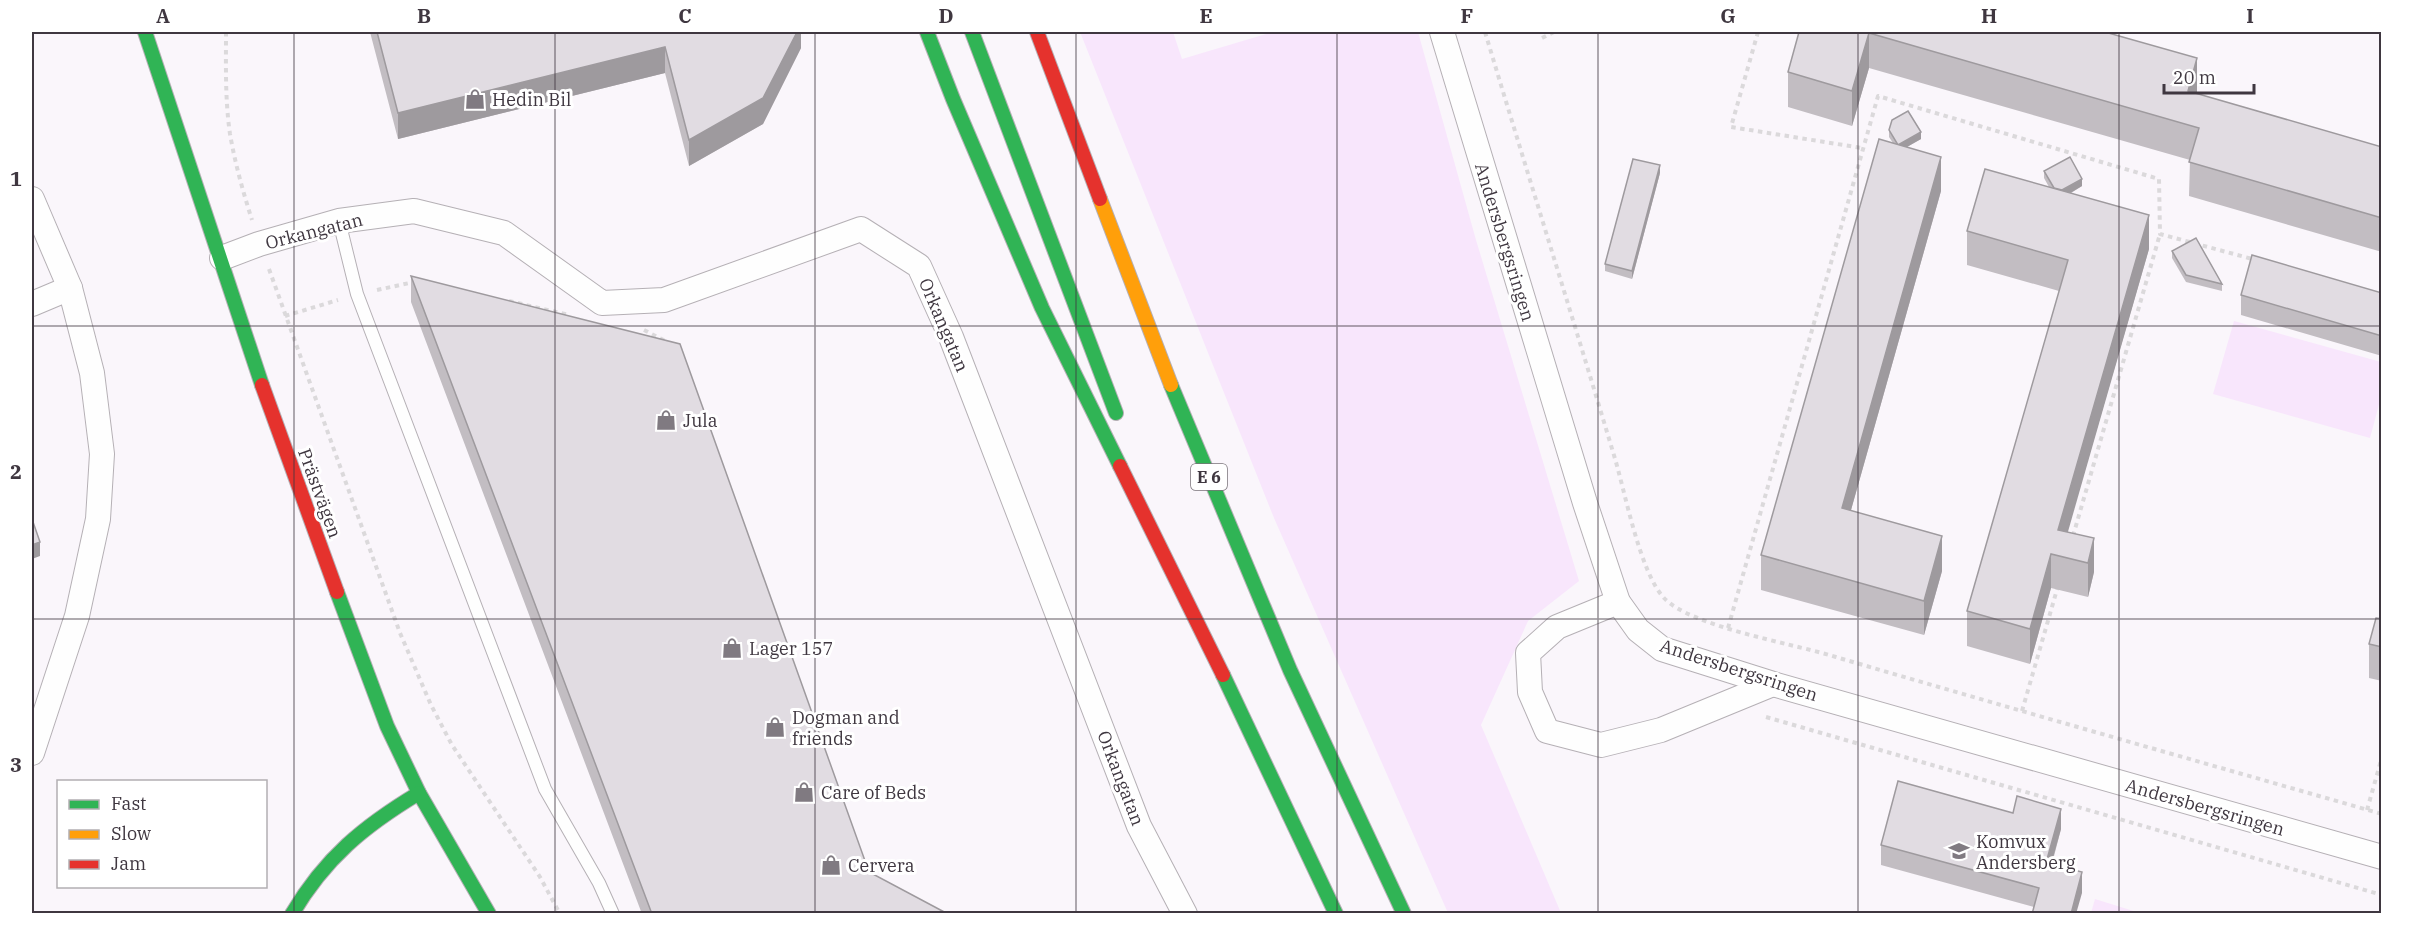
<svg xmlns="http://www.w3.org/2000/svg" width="2413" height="945" font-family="'IBM Plex Serif',serif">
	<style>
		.green { fill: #f8e6fc }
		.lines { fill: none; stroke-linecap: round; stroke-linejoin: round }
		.lane-casing { stroke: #b5b0b5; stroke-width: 14 }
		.street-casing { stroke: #b5b0b5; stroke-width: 26 }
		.fast-casing { stroke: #b5b0b5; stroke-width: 16 }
		.slow-casing { stroke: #b5b0b5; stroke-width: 16 }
		.jam-casing { stroke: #b5b0b5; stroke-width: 16 }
		.path { stroke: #dbd9db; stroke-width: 4; stroke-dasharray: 4.5 4.5; stroke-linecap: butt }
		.lane { stroke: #fefefe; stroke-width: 12 }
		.street { stroke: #fefefe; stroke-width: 24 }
		.fast { stroke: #30b455; stroke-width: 14 }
		.slow { stroke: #ff9f0a; stroke-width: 14 }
		.jam { stroke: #e5322d; stroke-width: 14 }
		.wall { fill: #c2bdc2 }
		.shaded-wall { fill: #9e9a9e }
		.building { fill: #e1dce2; stroke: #9e9a9e; stroke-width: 1.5 }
		.grid { fill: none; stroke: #3f3740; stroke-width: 1.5; stroke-opacity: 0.55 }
		.labels { text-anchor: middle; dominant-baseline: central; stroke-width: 6; stroke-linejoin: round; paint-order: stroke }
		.shield { fill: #fff; stroke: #797379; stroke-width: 1.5 }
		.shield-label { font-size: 16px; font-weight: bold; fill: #3f3740 }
		.poi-label { font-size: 18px; fill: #3f3740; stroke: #fff; text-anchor: start }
		.street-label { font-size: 18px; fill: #3f3740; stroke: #fff }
		.neatline { fill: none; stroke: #3f3740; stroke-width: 2 }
		.grid-label { font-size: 20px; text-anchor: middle; font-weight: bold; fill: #3f3740 }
	</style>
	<rect width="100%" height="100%" fill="#faf6fb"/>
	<g class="green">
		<polygon points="1080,32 1173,32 1182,59 1273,32 1418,32 1476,240 1579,581 1528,621 1481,725 1561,913 1448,913 1274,518"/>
		<polygon points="2234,321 2381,362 2381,397 2370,438 2213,394"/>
		<polygon points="2095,899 2140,913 2091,913"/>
	</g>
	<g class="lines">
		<g class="lane-casing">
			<polyline id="lane" points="339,221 357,294 545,789 599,883 613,914"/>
		</g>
		<g class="street-casing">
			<g id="street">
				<polyline points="1442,32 1585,503 1618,602 1638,630 1662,649 1773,684 2382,857"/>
				<polyline points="32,199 70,288 92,373 102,454 98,519 77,616 32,753"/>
				<polyline points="222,258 259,244 339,221 414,211 504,233 602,303 664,300 861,229 919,266 951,337 1139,826 1185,914"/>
				<polyline points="32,304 70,288"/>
				<polyline points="1618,602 1557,627 1528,653 1530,692 1547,731 1601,745 1661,730 1773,684"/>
			</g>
		</g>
		<g class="fast-casing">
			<g id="fast">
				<polyline points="145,32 262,385"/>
				<polyline points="927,32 953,99 1042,308 1120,466"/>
				<polyline points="972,32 1116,413"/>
				<polyline points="1171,385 1290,670 1404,914"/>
				<polyline points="337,592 387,726 419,793 489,914"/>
				<polyline points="1223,675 1336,914"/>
				<path d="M292,914C325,858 364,826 419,793"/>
			</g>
		</g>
		<g class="slow-casing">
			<polyline id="slow" points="1100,199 1171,385"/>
		</g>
		<g class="jam-casing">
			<g id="jam">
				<polyline points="1037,32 1100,199"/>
				<polyline points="262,385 337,592"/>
				<polyline points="1120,466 1223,675"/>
			</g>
		</g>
		<g class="path">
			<path d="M226,32C226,66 225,100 230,134C235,163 243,192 252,220"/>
			<path d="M1485,32C1527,172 1571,312 1613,452C1625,490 1639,571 1664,598C1690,626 1789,643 1829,655C2013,709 2197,761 2382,814"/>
			<polyline points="1758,32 1731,127 1862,148"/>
			<polyline points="1542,38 1554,32"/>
			<polyline points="269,269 400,633 431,705 452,745 540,877 560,914"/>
			<polyline points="377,290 414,282"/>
			<polyline points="509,301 569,315"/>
			<polyline points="285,316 338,300"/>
			<polyline points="644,330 669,343"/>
			<polyline points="2073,536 2160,234"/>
			<polyline points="1728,628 1878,96 2159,179 2160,234 2256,260"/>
			<polyline points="2022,711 2058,586"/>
			<polyline points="1766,717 2382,895"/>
			<polyline points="2367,810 2382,757"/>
		</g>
		<use href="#lane" class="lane"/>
		<use href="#street" class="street"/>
		<use href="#fast" class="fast"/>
		<use href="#slow" class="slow"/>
		<use href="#jam" class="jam"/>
	</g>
	<g class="wall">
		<polygon points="370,32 801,32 801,48 763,124 689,166 665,73 398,139"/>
		<polygon points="1799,32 2105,32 2197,92 2197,94 2382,147 2382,252 2189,196 2190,160 1869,68 1852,126 1788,107 1788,72"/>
		<polygon points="1889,130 1921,139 1907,147 1941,191 1851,510 1942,571 1924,635 1761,590 1761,555 1893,143 1889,137"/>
		<polygon points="2044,171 2082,186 2071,193 2149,249 2067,532 2094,572 2088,597 2051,588 2030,664 1967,646 1967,611 2059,291 1967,265 1967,231 2049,187 2044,178"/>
		<polygon points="1660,173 1632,279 1605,271 1605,264"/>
		<polygon points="2172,251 2222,284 2222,291 2186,282 2172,258"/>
		<polygon points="411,276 869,872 948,914 642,914 411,302"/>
		<polygon points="2382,293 2382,356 2241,315 2241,295"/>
		<polygon points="2382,619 2382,681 2369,678 2369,644"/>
		<polygon points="2061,829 2052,864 2082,893 2034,907 1881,865 1881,845"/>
	</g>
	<g class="shaded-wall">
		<polygon points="797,32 801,32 801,48 763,124 689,166 689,140"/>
		<polygon points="1869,33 1869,68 1852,126 1852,91"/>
		<polygon points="665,47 665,73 398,139 398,113"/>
		<polygon points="2197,58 2197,92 2188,126 2188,91"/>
		<polygon points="1921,132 1921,139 1898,152 1898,145"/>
		<polygon points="1941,157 1941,191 1842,542 1842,508"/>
		<polygon points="1660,165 1660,173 1632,279 1632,271"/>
		<polygon points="2082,179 2082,186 2057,201 2057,193"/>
		<polygon points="2149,215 2149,249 2061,556 2058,530"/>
		<polygon points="1942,536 1942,571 1924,635 1924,601"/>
		<polygon points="2094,538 2094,572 2088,597 2088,563"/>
		<polygon points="40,542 40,556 32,559 32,545"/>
		<polygon points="2051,554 2051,588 2030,664 2030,629"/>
		<polygon points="2061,809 2061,829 2046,883 2046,863"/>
		<polygon points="2082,872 2082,893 2076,914 2071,914"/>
	</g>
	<g class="building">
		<polygon points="377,32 797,32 763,98 689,140 665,47 398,113"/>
		<polygon points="1799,32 2105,32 2197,58 2188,91 2382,147 2382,218 2189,162 2199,128 1869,33 1852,91 1788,72"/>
		<polygon points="1908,111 1921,132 1898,145 1889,130 1892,120"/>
		<polygon points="1879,139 1941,157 1842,508 1942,536 1924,601 1761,555"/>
		<polygon points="2070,157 2082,179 2062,190 2054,188 2044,171"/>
		<polygon points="1633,159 1660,165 1632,271 1605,264"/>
		<polygon points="1985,169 2149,215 2058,530 2094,538 2088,563 2051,554 2030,629 1967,611 2068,260 1967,231"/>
		<polygon points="2196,238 2222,284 2186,275 2172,251"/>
		<polygon points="2252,255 2382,293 2382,336 2241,295"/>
		<polygon points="411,276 680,344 869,872 948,914 652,914"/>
		<polygon points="32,519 40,542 32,545"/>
		<polygon points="2376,618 2382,619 2382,647 2369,644"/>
		<polygon points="1898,781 2013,813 2017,796 2061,809 2046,863 2082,872 2071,914 2032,914 2039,888 1881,845"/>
	</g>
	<path class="grid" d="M294,32V914M555,32V914M815,32V914M1076,32V914M1337,32V914M1598,32V914M1858,32V914M2119,32V914M32,326H2382M32,619H2382"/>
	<defs>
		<g id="shop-bare" transform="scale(1.62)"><path d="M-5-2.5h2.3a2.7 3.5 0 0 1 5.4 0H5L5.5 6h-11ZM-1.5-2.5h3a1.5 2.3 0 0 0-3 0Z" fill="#807a81" stroke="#fff" stroke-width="2.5" paint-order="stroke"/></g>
		<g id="school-bare" transform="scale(1.62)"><path d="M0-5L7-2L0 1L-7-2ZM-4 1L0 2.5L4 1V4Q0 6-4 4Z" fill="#807a81" stroke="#fff" stroke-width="2.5" paint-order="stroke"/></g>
	</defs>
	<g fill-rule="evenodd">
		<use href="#shop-bare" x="475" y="99"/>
		<use href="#shop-bare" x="666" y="420"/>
		<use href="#shop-bare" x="732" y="648"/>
		<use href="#shop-bare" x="775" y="727"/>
		<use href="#shop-bare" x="804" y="792"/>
		<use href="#school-bare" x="1959" y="851"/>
		<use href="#shop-bare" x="831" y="865"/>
	</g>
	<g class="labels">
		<rect class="shield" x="1191" y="464" width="36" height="26" rx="4.5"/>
		<g class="shield-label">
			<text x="1209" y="477">E 6</text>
		</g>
		<g class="poi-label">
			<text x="492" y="99">Hedin Bil</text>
			<text x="683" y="420">Jula</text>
			<text x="749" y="648">Lager 157</text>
			<text x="792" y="717">Dogman and<tspan x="792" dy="21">friends</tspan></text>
			<text x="821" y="792">Care of Beds</text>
			<text x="1976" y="841">Komvux<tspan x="1976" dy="21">Andersberg</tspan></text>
			<text x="848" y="865">Cervera</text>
		</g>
		<g class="street-label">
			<text transform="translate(314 231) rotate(-14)">Orkangatan</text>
			<text transform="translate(1505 242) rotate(73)">Andersbergsringen</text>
			<text transform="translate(944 325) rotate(67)">Orkangatan</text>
			<text transform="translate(320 493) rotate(70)">Prästvägen</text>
			<text transform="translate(1739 670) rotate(18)">Andersbergsringen</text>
			<text transform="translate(1121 778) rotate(69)">Orkangatan</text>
			<text transform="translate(2205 807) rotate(16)">Andersbergsringen</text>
		</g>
	</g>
	<rect width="2413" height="945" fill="none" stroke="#ffffff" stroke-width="66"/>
	<rect x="57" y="780" width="210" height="108" fill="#ffffff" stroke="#b2afb3" stroke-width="1.5"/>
	<rect x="69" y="800" width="30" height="9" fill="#30b455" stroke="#b2afb3" stroke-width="1.5"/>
	<text x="111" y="810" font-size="18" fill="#3f3740">Fast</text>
	<rect x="69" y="830" width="30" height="9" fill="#ff9f0a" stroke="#b2afb3" stroke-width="1.5"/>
	<text x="111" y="840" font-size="18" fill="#3f3740">Slow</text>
	<rect x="69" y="860" width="30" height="9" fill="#e5322d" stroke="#b2afb3" stroke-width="1.5"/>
	<text x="111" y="870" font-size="18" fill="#3f3740">Jam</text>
	<path d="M2164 84v9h90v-9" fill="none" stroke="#3f3740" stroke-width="3"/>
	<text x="2173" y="84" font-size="18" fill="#3f3740" stroke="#ffffff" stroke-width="4.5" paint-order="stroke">20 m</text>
	<rect x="33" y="33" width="2347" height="879" class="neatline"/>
	<g class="grid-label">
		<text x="163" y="23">A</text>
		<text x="424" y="23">B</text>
		<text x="685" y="23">C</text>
		<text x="946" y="23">D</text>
		<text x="1206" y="23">E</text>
		<text x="1467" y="23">F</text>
		<text x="1728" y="23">G</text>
		<text x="1989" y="23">H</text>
		<text x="2250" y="23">I</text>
		<text x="16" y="186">1</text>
		<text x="16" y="479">2</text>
		<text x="16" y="772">3</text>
	</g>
</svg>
